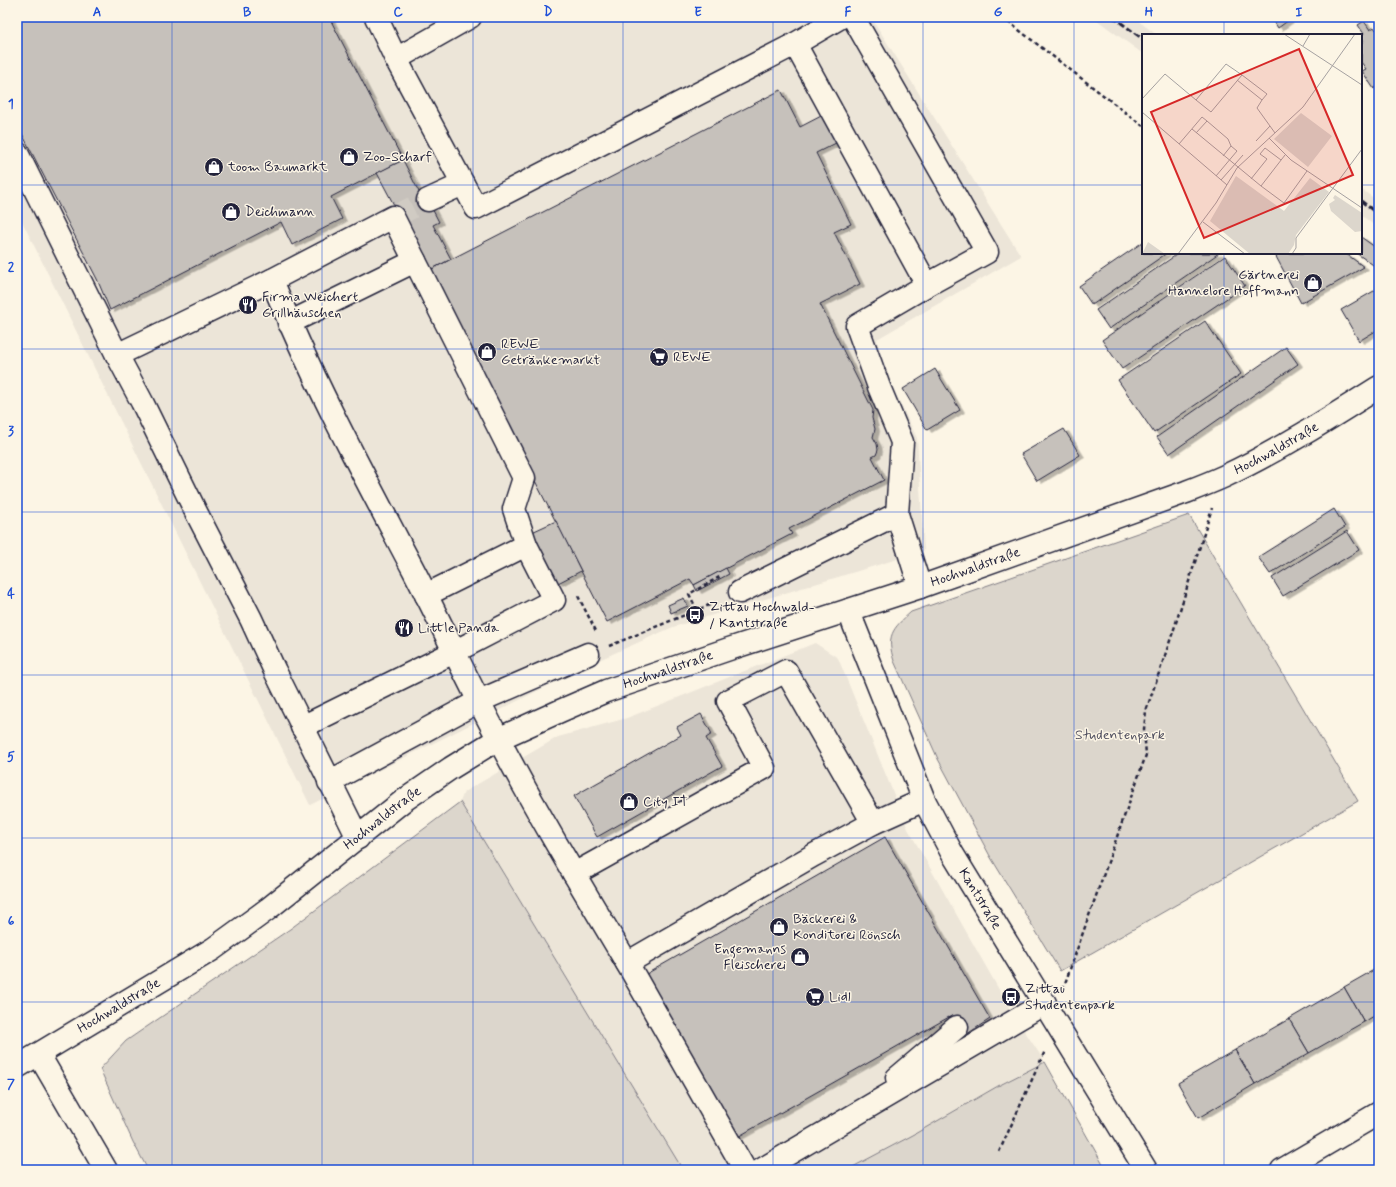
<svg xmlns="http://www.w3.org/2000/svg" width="1396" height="1187" font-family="Mynerve,sans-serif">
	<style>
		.built { fill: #ece5d8 }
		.green { fill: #dcd6cc; stroke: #7f7c84 }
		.building { fill: #c6c1bb; stroke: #22223b; filter: url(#shadow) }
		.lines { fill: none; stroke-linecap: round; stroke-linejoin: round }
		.minor-tunnel { stroke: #d0cbc3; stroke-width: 22; stroke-dasharray: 22 11; stroke-linecap: butt }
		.minor-casing { stroke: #22223b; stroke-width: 25 }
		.path { stroke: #22223b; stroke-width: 2.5; stroke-dasharray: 4 3; stroke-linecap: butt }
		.minor { stroke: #fcf5e5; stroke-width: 22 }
		.rail { stroke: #22223b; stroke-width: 3; stroke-dasharray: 6 3; stroke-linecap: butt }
		.grid { fill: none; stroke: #1d4ed8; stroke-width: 1; stroke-opacity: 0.55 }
		.labels { text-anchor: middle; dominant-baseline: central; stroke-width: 3; stroke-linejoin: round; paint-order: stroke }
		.poi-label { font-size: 14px; fill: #22223b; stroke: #fcf5e5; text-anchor: start }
		.street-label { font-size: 14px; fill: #22223b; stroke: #fcf5e5 }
		.park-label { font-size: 14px; fill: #504f5f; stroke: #fcf5e5 }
		.inset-road { fill: none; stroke: #a5a1a1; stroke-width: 1 }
		.view { fill: #d62828; fill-opacity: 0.15; stroke: #d62828; stroke-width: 2 }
		.inset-edge { fill: none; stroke: #22223b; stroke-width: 2 }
		.neatline { fill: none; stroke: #1d4ed8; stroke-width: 1.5 }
		.grid-label { font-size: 13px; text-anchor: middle; font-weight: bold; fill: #1d4ed8 }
	</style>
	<defs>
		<filter id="shadow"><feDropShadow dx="4.5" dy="2.5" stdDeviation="0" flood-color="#0004"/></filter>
	</defs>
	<rect width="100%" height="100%" fill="#fcf5e5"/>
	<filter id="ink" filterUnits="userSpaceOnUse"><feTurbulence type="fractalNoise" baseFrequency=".025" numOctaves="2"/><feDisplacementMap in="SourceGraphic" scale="8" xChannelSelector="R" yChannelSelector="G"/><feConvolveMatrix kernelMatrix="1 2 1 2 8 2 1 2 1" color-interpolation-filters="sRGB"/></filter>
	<g filter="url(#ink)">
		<g class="built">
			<polygon points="17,17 871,17 1021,256 877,339 883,367 917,438 924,551 673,627 599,660 310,805 17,211"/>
			<polygon points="1093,17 1133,17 1157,35 1143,35 1143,54"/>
			<polygon points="1361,189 1379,202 1379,229 1361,215"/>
			<polygon points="815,643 838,658 908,829 1010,1009 1045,1062 998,1086 913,1135 847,1170 683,1170 460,802 464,792 558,737 627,718"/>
		</g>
		<g class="green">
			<path d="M1189,515L1358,801L1060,971L990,856L938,759L894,661C886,636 892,629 911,612Z"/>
			<polygon points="460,802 683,1170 148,1170 133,1142 100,1069 126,1041 290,929"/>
			<polygon points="1045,1062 1106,1170 847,1170 913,1135 998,1086"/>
		</g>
		<g class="building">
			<polygon points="17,17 329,17 403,160 331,197 342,219 292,245 281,222 110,310 97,279 17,124"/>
			<polygon points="1271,17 1293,17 1278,28"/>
			<polygon points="1364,21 1370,30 1374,27 1376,30 1379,28 1379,85 1374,89 1362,71 1366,69 1361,62 1361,43 1364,41 1361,36 1364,34 1358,25"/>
			<polygon points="781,90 800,127 827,113 842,140 816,153 851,224 834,232 860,284 820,304 873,410 872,418 875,429 873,437 877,444 878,450 876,455 872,457 884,480 789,529 792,534 694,585 690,579 607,622 428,271"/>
			<polygon points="403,160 419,192 423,191 439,222 433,225 451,259 428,271 391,207 394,205 377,173"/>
			<polygon points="1361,237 1379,250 1379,269 1356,253 1361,253"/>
			<polygon points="1143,242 1143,253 1167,253 1092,305 1079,286"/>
			<polygon points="1179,253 1219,253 1109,329 1096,310"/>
			<polygon points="1274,253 1345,253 1364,267 1301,303"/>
			<polygon points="1225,256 1245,286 1122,369 1102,340"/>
			<polygon points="1379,288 1379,329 1359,341 1341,310"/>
			<polygon points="1205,321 1241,374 1154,433 1118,380"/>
			<polygon points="1286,347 1298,364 1169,454 1157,437"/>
			<polygon points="935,369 960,410 927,430 903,389"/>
			<polygon points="1064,429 1080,455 1037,481 1021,454"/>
			<polygon points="1334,509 1345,527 1270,574 1258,557"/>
			<polygon points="556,521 581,571 558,583 532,532"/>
			<polygon points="1347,531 1359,550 1283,596 1272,578"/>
			<polygon points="726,568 729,574 697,591 694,585"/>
			<polygon points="684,598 688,606 671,613 668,605"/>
			<polygon points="701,714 712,734 706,738 722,766 597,837 574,796 681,735 677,727"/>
			<polygon points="885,837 990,1019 964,1036 949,1017 734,1139 641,977"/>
			<polygon points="1379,967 1379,1013 1364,1022 1344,987"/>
			<polygon points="1344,987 1364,1022 1309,1053 1289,1019"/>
			<polygon points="1289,1019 1309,1053 1255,1084 1235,1050"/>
			<polygon points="1235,1050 1255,1084 1198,1118 1178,1083"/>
		</g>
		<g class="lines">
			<polyline class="minor-tunnel" points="393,217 428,200"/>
			<g class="minor-casing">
				<g id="minor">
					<polyline points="376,17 396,59 476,208 795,44 841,17"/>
					<polyline points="795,44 927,285 987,252 853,17"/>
					<polyline points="396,59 470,17"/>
					<polyline points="17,153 117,355 142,402 195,510 251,619 275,671 358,838"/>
					<polyline points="428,200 463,184"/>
					<path d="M272,280C312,380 363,474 413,569C442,625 468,682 498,738C538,815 583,889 627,963L814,855L873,823L924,800"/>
					<polyline points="289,323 415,261 524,478 514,509 526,545 426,595"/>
					<polyline points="117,355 272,280 393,217 415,261"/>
					<polyline points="920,587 897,514 902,442 879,387 857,326 927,285"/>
					<polyline points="740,592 897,514"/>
					<path id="s1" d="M849,610L854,625L924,800L952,853L1146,1170"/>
					<polyline points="302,727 454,652 554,600 526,545"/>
					<polyline points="329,782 479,701 588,654"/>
					<polyline points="574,874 764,768 728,701 786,671 873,823"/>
					<polyline points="627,963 745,1170"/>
					<polyline points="39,1055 106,1170"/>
					<path id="s2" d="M17,1067L213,949L268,909L403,801L451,768L498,739L560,711L606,691L729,649L920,587L1186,492C1199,487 1212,482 1225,476C1278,451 1330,418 1379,387"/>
					<polyline points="897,1078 957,1027"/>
					<polyline points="761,1170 1045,1003"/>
					<polyline points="1282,1170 1379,1113"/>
				</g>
			</g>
			<g class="path">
				<polyline points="1002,17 1143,126"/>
				<polyline points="578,596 596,631"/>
				<polyline points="697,610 689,594 721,576"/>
				<polyline points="609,646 719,601"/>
				<polyline points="1063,989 1146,755 1144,729 1146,711 1174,629 1212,508"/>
				<polyline points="999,1152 1045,1051"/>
				<polyline points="17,1164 24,1170"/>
				<polyline points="1252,1170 1258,1167"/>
			</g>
			<use href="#minor" class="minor"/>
			<g class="rail">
				<polyline points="1113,17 1143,39"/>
				<polyline points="1361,201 1379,215"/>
			</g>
		</g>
	</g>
	<path class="grid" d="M172,17V1170M322,17V1170M473,17V1170M623,17V1170M773,17V1170M923,17V1170M1074,17V1170M1224,17V35M17,185H1143M1361,185H1379M1224,253V1170M17,349H1379M17,512H1379M17,675H1379M17,838H1379M17,1002H1379"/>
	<defs>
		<g id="shop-disc" transform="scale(1)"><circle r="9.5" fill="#22223b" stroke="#fcf5e5"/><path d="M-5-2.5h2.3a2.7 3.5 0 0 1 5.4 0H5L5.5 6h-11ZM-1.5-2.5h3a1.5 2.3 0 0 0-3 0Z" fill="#fff"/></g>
		<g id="restaurant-disc" transform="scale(1)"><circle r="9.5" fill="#22223b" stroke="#fcf5e5"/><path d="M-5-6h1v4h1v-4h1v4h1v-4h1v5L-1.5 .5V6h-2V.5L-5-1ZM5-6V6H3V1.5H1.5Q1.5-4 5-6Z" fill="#fff"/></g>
		<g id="supermarket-disc" transform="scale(1)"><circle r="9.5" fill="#22223b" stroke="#fcf5e5"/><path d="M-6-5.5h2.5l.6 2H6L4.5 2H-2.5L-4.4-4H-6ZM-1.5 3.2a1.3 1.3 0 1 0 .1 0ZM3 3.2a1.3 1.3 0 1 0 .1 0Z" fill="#fff"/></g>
		<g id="bus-disc" transform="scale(1)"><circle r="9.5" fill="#22223b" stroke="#fcf5e5"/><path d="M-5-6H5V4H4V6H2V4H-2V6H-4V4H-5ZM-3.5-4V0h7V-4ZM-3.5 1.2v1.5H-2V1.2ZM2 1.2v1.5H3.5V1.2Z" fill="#fff"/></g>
	</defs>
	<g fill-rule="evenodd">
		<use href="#shop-disc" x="349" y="157"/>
		<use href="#shop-disc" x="214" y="167"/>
		<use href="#shop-disc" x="231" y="212"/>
		<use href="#shop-disc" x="1313" y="283"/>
		<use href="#restaurant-disc" x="248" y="305"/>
		<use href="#shop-disc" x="487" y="352"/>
		<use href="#supermarket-disc" x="659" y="357"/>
		<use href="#bus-disc" x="695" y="615"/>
		<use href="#restaurant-disc" x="404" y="628"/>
		<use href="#shop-disc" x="629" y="802"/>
		<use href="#shop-disc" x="779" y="927"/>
		<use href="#shop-disc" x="800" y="957"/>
		<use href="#supermarket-disc" x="815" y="997"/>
		<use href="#bus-disc" x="1011" y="997"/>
	</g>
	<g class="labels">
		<g class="poi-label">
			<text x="363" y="157">Zoo-Scharf</text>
			<text x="228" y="167">toom Baumarkt</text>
			<text x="245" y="212">Deichmann</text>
			<text x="1299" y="275" text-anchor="end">Gärtnerei<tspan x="1299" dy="16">Hannelore Hoffmann</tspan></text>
			<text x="262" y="297">Firma Weichert<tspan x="262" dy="16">Grillhäuschen</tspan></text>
			<text x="501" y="344">REWE<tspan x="501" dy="16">Getränkemarkt</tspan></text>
			<text x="673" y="357">REWE</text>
			<text x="709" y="607">Zittau Hochwald-<tspan x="709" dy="16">/ Kantstraße</tspan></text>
			<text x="418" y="628">Little Panda</text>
			<text x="643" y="802">City IT</text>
			<text x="793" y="919">Bäckerei &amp;<tspan x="793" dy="16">Konditorei Rönsch</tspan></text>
			<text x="786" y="949" text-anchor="end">Engemanns<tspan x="786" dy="16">Fleischerei</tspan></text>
			<text x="1025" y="989">Zittau<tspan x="1025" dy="16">Studentenpark</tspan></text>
			<text x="829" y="997">Lidl</text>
		</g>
		<g class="street-label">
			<text stroke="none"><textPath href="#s2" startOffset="1415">Hochwaldstraße</textPath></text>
			<text stroke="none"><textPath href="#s2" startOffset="1091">Hochwaldstraße</textPath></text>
			<text stroke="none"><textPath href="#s2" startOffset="767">Hochwaldstraße</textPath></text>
			<text stroke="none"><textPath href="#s2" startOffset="443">Hochwaldstraße</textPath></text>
			<text stroke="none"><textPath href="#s1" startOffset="318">Kantstraße</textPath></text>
			<text stroke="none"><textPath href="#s2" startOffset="119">Hochwaldstraße</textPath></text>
		</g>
		<g class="park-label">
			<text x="1120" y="735">Studentenpark</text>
		</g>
	</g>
	<g transform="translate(1142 34)">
		<rect width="220" height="220" fill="#fcf5e5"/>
		<path d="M159,79L190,102L166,133L132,105ZM94,142L142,177L168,144L187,158L154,201L152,211L146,220H108L68,187ZM193,161L220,179V197L213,198L189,177L187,170L193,166L191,164ZM6,208L23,220H0Z" fill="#dcd6cc"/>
		<path class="inset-road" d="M142,0L220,51M161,12L168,0M95,46L120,66L125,60L100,41M0,65L23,40L54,66L69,78L100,41L84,30L54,66M120,66L115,74L133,99M0,78L85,151M50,95L119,152L143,121M54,99L65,87L86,105L89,112L81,122M127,104L149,126L220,174M114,107L128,92M37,110L60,83L65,87M74,142L95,117L89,112M109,145L125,125L118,120L123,114L139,126M79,146L101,121M119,152L142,169L165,137M61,188L103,220M36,220L74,169L95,134L161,73L213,0M150,220L154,214V204L220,115"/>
		<path class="view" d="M157,15L211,141L62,204L9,78Z"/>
		<rect width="220" height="220" class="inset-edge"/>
	</g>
	<rect width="1396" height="1187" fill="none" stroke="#fcf5e5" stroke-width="44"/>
	<rect x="22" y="22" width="1352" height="1143" class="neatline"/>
	<g class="grid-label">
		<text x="97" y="16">A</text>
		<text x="247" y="16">B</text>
		<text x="398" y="16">C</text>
		<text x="548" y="16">D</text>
		<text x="698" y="16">E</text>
		<text x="848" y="16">F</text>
		<text x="998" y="16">G</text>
		<text x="1149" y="16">H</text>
		<text x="1299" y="16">I</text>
		<text x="11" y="108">1</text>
		<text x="11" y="271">2</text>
		<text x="11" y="435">3</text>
		<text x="11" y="598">4</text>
		<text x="11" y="761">5</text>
		<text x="11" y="925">6</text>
		<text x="11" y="1088">7</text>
	</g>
</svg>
